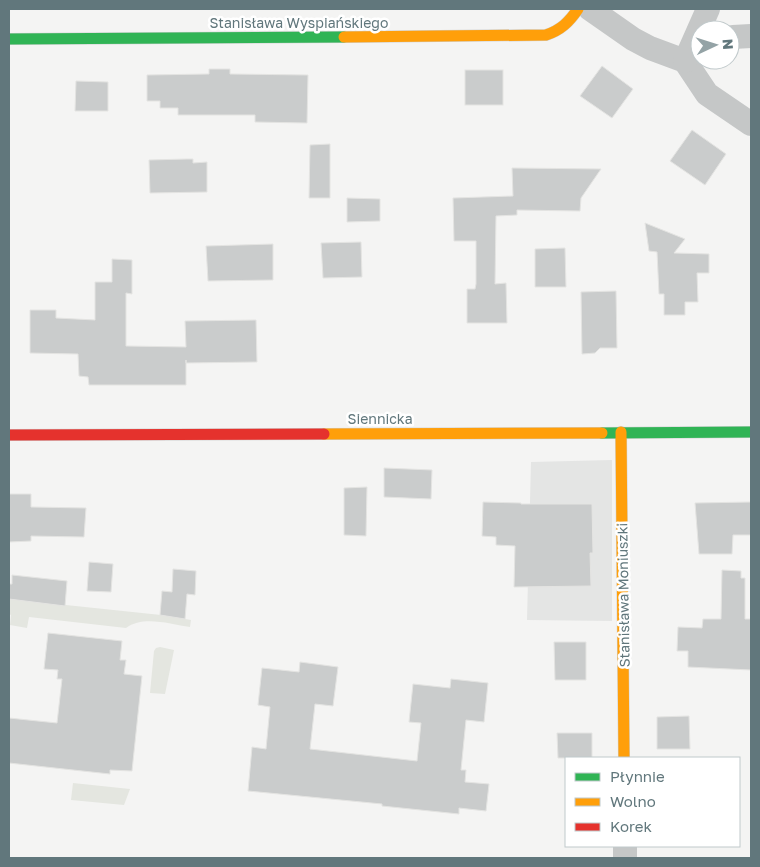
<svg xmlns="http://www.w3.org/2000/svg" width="760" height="867" font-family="'Golos Text',sans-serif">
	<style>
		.built { fill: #e4e5e4 }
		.green { fill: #e4e6e0 }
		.building { fill: #cacccc; stroke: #e4e4e2 }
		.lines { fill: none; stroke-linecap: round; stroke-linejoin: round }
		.fast-casing { stroke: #cfd0d0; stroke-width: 12 }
		.slow-casing { stroke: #cfd0d0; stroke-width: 12 }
		.jam-casing { stroke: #cfd0d0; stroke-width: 12 }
		.street { stroke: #c5c7c7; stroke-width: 24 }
		.fast { stroke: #30b455; stroke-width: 11 }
		.slow { stroke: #ff9f0a; stroke-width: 11 }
		.jam { stroke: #e5322d; stroke-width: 11 }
		.labels { text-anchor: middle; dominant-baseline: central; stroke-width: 5; stroke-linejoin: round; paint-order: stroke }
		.street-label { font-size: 14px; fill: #61777c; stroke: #fff }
	</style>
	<rect width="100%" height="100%" fill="#f4f4f3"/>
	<polygon class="built" points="612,460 612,621 527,620 531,462"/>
	<g class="green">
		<path d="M9,599L161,615L191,620L190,627C170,624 143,615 126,628L29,617L27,628L10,625L11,615L9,614Z"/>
		<polygon points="160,647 174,650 165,694 150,693 154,651 156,648"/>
		<polygon points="73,783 130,789 124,805 71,800"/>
	</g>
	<g class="building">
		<polygon points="602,66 633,89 612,118 580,96"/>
		<polygon points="209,69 230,69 230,74 308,75 307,123 255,122 255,115 178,115 178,108 160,108 160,101 147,101 147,75 209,74"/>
		<rect x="465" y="70" width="38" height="35"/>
		<polygon points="76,81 108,82 108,111 75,111"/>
		<polygon points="692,130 726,154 705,185 670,161"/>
		<polygon points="330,144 330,198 309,198 310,145"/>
		<polygon points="187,159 193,159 193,163 207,162 207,192 150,193 149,160"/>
		<polygon points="512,168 601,169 581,198 580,211 517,210 517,215 496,216 495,284 506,283 507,323 467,323 467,289 475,289 476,284 476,241 454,241 453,198 513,196"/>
		<polygon points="347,198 380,199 380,221 347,222"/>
		<polygon points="645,223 685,239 674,253 709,254 709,273 697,273 698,302 685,302 685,315 664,315 664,294 659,294 657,252 649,251"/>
		<polygon points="361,242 362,277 323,278 321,243"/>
		<polygon points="273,244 273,280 208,281 206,246"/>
		<polygon points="565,248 566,287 535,287 535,249"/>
		<polygon points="112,259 132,260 132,294 126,293 126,346 186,347 185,321 256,320 257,362 186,363 186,360 186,385 89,385 88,377 79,376 78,354 30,353 30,310 56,310 56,318 95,320 95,282 112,282"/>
		<polygon points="616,291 617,348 600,348 595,353 582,354 581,292"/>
		<polygon points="384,468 432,470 431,499 384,497"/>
		<polygon points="367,487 366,536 344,535 344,488"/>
		<polygon points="9,494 31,494 31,507 86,508 84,537 31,536 31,541 9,542"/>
		<polygon points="483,502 521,503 521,504 592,504 593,553 590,553 591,586 514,587 515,546 496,545 496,537 482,536"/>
		<polygon points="751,502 751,535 733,535 732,554 699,554 695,503"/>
		<polygon points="89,562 113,564 111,592 87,591"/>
		<polygon points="173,569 196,571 195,595 187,594 185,619 160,615 162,591 172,592"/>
		<polygon points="722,570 741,571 741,578 745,578 745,619 751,619 751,670 688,667 688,651 677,651 678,627 702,628 703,619 721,619"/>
		<polygon points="12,575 67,581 65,606 9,599 9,584 12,584"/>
		<polygon points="48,633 122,641 120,660 126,660 124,674 142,676 132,771 110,770 110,774 9,763 9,718 57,723 62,679 57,679 58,670 44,669"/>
		<polygon points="554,642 586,642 586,680 555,680"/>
		<polygon points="300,662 338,667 333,706 315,704 310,749 417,761 421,723 409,722 413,684 450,688 451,679 488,683 484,722 466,720 461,770 466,770 465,782 489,784 486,811 459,808 459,814 382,806 382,804 248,791 252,747 266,749 270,707 258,705 262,668 299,672"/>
		<polygon points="689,716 690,749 657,749 657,717"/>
		<polygon points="557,733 592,733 592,758 558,758"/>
	</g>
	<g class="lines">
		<g class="fast-casing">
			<g id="fast">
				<polyline points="9,39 344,37"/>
				<polyline points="602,433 751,432"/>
			</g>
		</g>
		<g class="slow-casing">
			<g id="slow">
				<path d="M344,37L546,35C561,30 569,22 578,9"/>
				<polyline points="621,432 624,758"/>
				<polyline points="324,434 602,433"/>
			</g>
		</g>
		<g class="jam-casing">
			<polyline id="jam" points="9,435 324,434"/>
		</g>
		<g class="street">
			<polyline points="590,9 633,39 650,48 685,61 707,94 751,124"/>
			<polyline points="730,38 733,37 751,36"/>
			<polyline points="685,61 708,9"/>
			<polyline points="625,846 625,858"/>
		</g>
		<use href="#fast" class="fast"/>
		<use href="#slow" class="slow"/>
		<use href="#jam" class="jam"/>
	</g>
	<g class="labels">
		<g class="street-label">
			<text x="299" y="22">Stanisława Wyspiańskiego</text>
			<text x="380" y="418">Siennicka</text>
			<text transform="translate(623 595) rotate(-91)">Stanisława Moniuszki</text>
		</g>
	</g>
	<rect width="760" height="867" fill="none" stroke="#61777c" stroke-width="20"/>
	<rect x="565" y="757" width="175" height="90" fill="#ffffff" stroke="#c0c9cb"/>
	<rect x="575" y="773" width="25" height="8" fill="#30b455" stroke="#c0c9cb"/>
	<text x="610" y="782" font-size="15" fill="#61777c">Płynnie</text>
	<rect x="575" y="798" width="25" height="8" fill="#ff9f0a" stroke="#c0c9cb"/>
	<text x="610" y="807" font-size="15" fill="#61777c">Wolno</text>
	<rect x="575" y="823" width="25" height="8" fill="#e5322d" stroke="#c0c9cb"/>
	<text x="610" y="832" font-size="15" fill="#61777c">Korek</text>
	<g transform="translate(715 45) rotate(86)"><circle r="24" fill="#ffffff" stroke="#c0c9cb"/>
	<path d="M0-4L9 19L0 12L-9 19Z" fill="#94a3a6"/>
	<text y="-8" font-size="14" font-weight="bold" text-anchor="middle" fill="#61777c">N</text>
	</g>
</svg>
